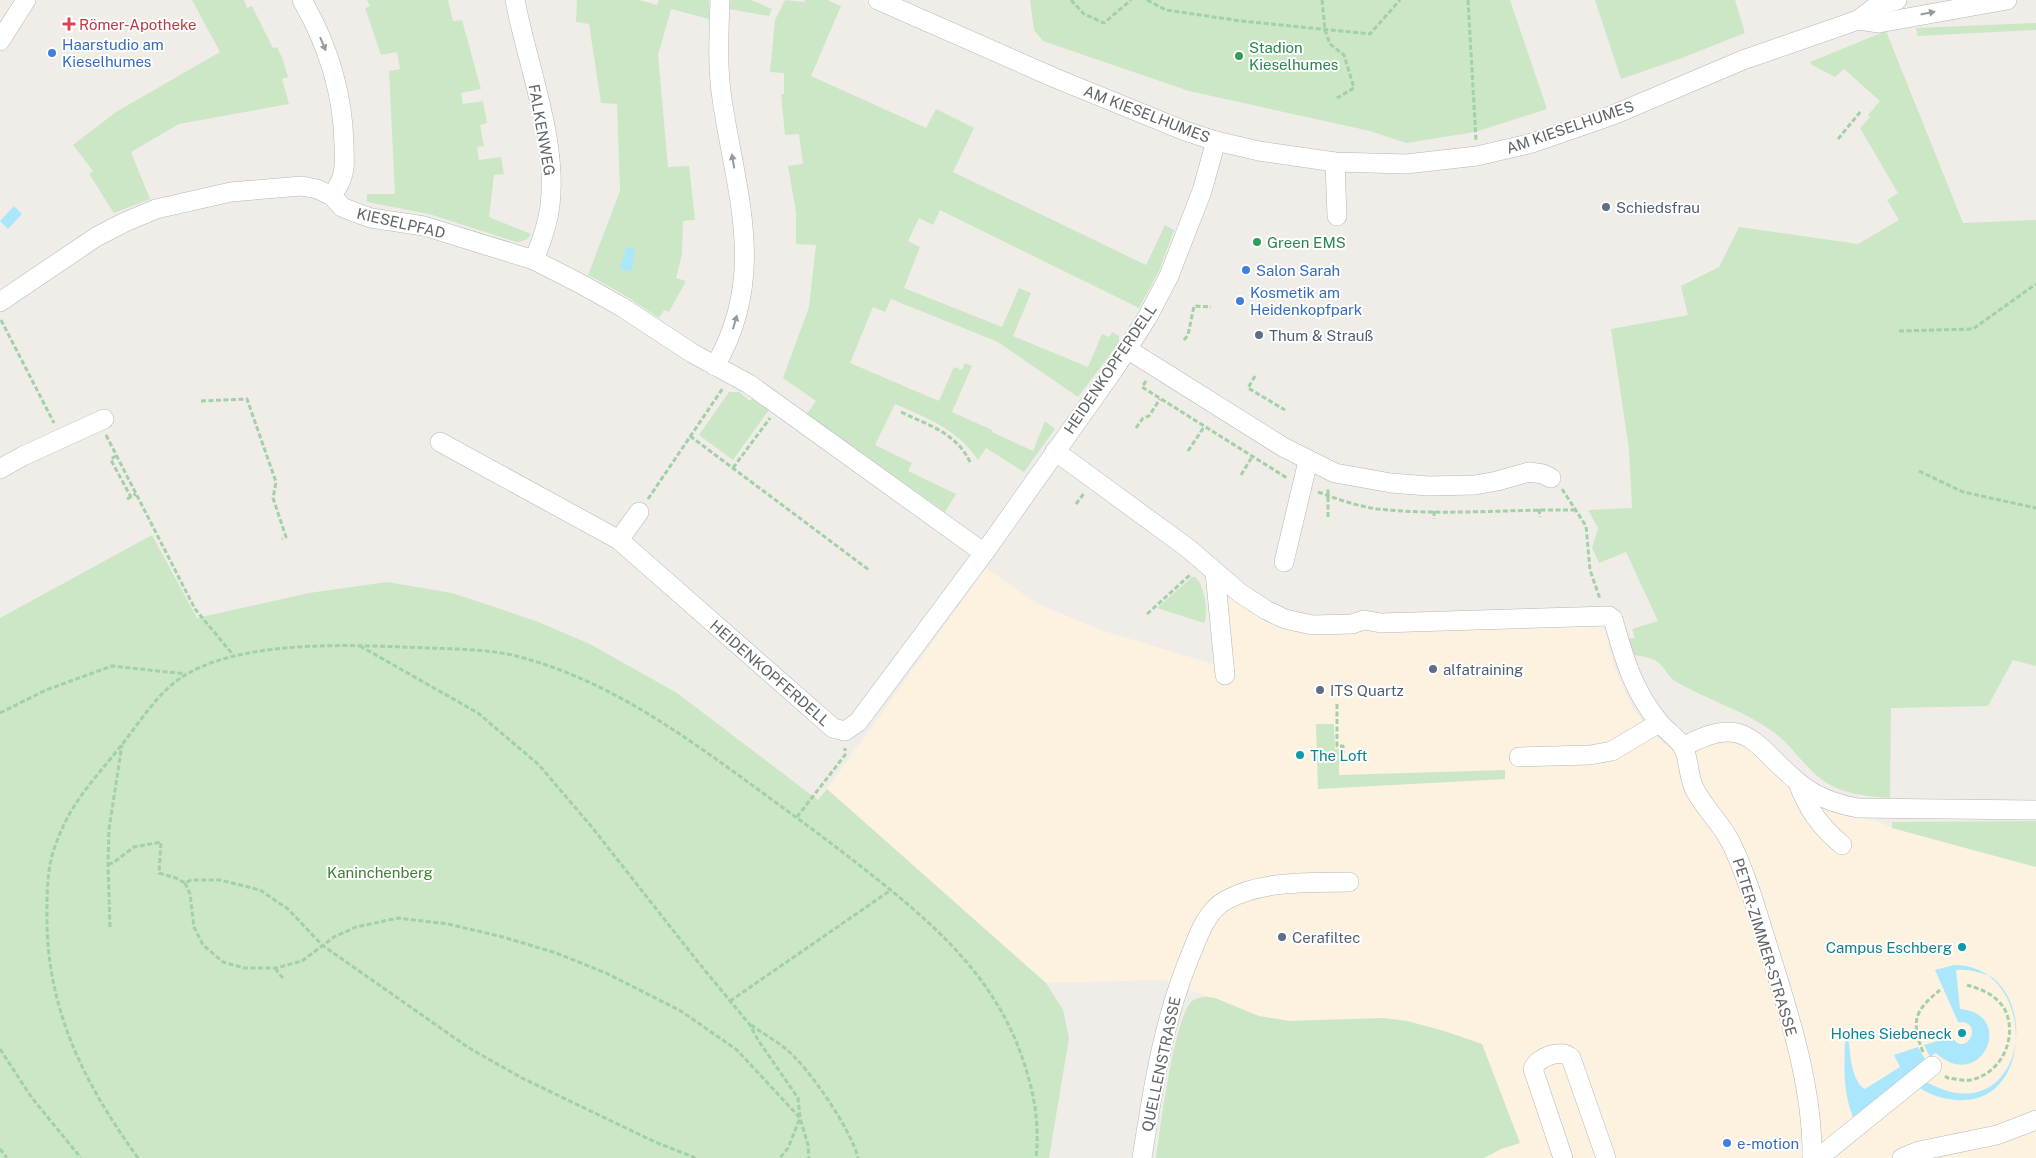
<svg xmlns="http://www.w3.org/2000/svg" width="2036" height="1158" font-family="'Public Sans',sans-serif">
	<style>
		.commercial { fill: #fdf1e0 }
		.green { fill: #cbe7c5 }
		.water { fill: #aae7fd }
		.lines { fill: none; stroke-linecap: round; stroke-linejoin: round }
		.minor-casing { stroke: #b3b6b9; stroke-width: 20 }
		.path { stroke: #a2d0a7; stroke-width: 3; stroke-dasharray: 5 2.5; stroke-linecap: butt }
		.minor { stroke: #fff; stroke-width: 19 }
		.oneway { fill: #979a9c }
		.health-dot { fill: #e0444e; stroke: #fff; stroke-width: 2 }
		.shop-dot { fill: #3f7fe0; stroke: #fff; stroke-width: 2 }
		.leisure-dot { fill: #2e9e5b; stroke: #fff; stroke-width: 2 }
		.service-dot { fill: #5c6f8a; stroke: #fff; stroke-width: 2 }
		.culture-dot { fill: #0f9aa8; stroke: #fff; stroke-width: 2 }
		.labels { text-anchor: middle; dominant-baseline: central; stroke-width: 4; stroke-linejoin: round; paint-order: stroke }
		.health-label { font-size: 15px; fill: #be3a42; stroke: #fff; text-anchor: start }
		.shop-label { font-size: 15px; fill: #366cbe; stroke: #fff; text-anchor: start }
		.leisure-label { font-size: 15px; fill: #27864d; stroke: #fff; text-anchor: start }
		.street-label { font-size: 15px; fill: #5f6467; stroke: #fff }
		.service-label { font-size: 15px; fill: #4e5e75; stroke: #fff; text-anchor: start }
		.culture-label { font-size: 15px; fill: #0d838f; stroke: #fff; text-anchor: end }
		.park-label { font-size: 15px; fill: #3e8035; stroke: #fff }
	</style>
	<rect width="100%" height="100%" fill="#f0ede8"/>
	<polygon class="commercial" points="986,568 1036,603 1103,631 1230,669 1227,591 1291,629 1384,630 1604,626 1614,667 1633,709 1649,730 1683,760 1704,748 1716,744 1734,743 1749,749 1817,805 1832,811 1877,821 1892,828 2036,867 2036,1158 1484,1158 1501,1149 1482,1044 1444,1031 1407,1021 1383,1018 1289,1021 1259,1016 1163,980 1046,983 827,789"/>
	<g class="green">
		<polygon points="192,0 244,0 247,8 252,6 273,48 277,47 283,60 288,77 282,79 289,104 179,124 131,152 150,199 114,213 89,174 93,171 73,145 116,112 220,52"/>
		<path d="M367,0H448L453,21L462,20L481,89L461,93L463,104L483,101L487,123L480,125L484,146L477,147L479,160L501,157L504,174L494,175L489,217L531,234C528,240 522,242 516,242L429,214L367,202V194H395L389,71L400,69L397,52L381,55L365,8L370,6Z"/>
		<polygon points="577,0 639,0 657,5 659,0 709,0 709,19 671,9 658,55 668,167 689,166 695,220 683,221 682,254 676,278 686,281 669,312 664,310 659,318 621,293 588,275 620,191 617,104 601,103 589,24 576,22"/>
		<polygon points="730,0 751,0 772,9 769,16 729,9"/>
		<path d="M785,0L804,2L805,0H827L841,6L811,76L926,128L936,109L974,128L953,172L1146,265L1165,225L1174,230L1159,271L1139,308L940,210L933,225L919,218L908,241L920,247L904,288L1002,327L1019,288L1031,293L1013,336L1088,367L1102,334L1109,337L1112,332L1119,336V343L1078,397L998,342L891,299L885,312L873,307L850,363L939,401L954,367L962,370L965,363L972,366L952,412L992,430V432L1033,451L1045,421L1055,429L1024,472L986,448L978,460C960,431 926,417 895,404L875,445L912,463L908,471L956,494L945,512L807,414L816,401L783,378L809,307L816,245L796,244V212L788,166L803,164L799,134L785,135L781,94H784V73L770,72L775,20Z"/>
		<polygon points="1030,0 1510,0 1547,109 1475,132 1406,143 1370,131 1189,91 1043,41 1034,30"/>
		<polygon points="1595,0 1735,0 1745,33 1679,59 1621,79"/>
		<polygon points="2036,23 2036,30 1918,36 1916,28"/>
		<path d="M1886,31L1963,223L2036,220V666L2013,660L1988,706L1891,708L1890,798C1861,796 1834,793 1813,772C1799,759 1788,742 1772,731C1744,711 1711,701 1680,684C1668,678 1668,672 1659,663C1653,658 1642,656 1634,655L1628,639L1635,638L1632,629L1658,621L1626,552L1599,563L1592,548L1598,528L1588,510L1632,508L1629,449L1611,329L1688,315L1681,286L1719,267L1739,227L1858,244L1899,220L1887,200L1898,193L1860,128L1870,117L1868,115L1880,101L1844,69L1835,77L1812,65L1810,62Z"/>
		<polygon points="729,392 739,392 750,401 755,395 771,407 733,460 699,435"/>
		<polygon points="152,535 197,618 309,593 387,582 452,593 536,621 590,644 677,693 818,800 827,789 1046,983 1063,1010 1069,1038 1049,1158 0,1158 0,618"/>
		<path d="M1192,577H1195C1204,583 1209,615 1204,623L1157,608Z"/>
		<polygon points="1316,724 1334,724 1335,749 1339,749 1339,775 1505,770 1505,779 1318,789"/>
		<polygon points="2036,821 2036,867 1892,828 1892,822"/>
		<path d="M1206,997L1215,998L1259,1016L1289,1021L1383,1018L1407,1021L1444,1031L1482,1044L1520,1143L1501,1149L1484,1158H1156C1160,1130 1174,1017 1192,1001C1197,998 1201,997 1206,997Z"/>
	</g>
	<g class="water">
		<polygon points="14,206 22,214 8,229 0,221"/>
		<polygon points="631,247 635,250 632,271 620,269 626,248"/>
		<path d="M1954,965C2036,965 2036,1107 1957,1100C1937,1099 1920,1091 1906,1076L1853,1117C1843,1092 1844,1068 1845,1041L1849,1042C1850,1055 1852,1082 1865,1089L1900,1067L1894,1055L1918,1047L1926,1061V1082C1934,1086 1943,1090 1951,1092C2018,1107 2036,1013 1993,978C1982,972 1968,969 1956,970L1960,1009C2017,1014 1981,1094 1936,1053L1930,1057L1924,1045L1952,1037C1966,1060 1986,1020 1958,1022L1935,970Z"/>
	</g>
	<g class="lines">
		<g class="minor-casing">
			<g id="minor">
				<path d="M302,0C328,45 343,93 344,145C344,157 346,169 341,180C339,185 335,191 332,196"/>
				<path d="M515,0C527,64 558,141 550,205C548,224 541,243 534,260"/>
				<polyline points="878,0 1055,78 1185,131 1216,141 1259,151 1335,162 1406,164 1477,156 1532,143 1613,115 1743,60 1858,20 1878,5 1897,0"/>
				<polyline points="1858,20 1879,23 2007,0"/>
				<polyline points="0,41 26,0"/>
				<polyline points="1335,162 1337,216"/>
				<polyline points="0,302 96,237 125,222 156,209 231,192 302,186 317,189 332,196 342,207 354,212 371,218 424,226 534,260 579,283 622,307 692,353 749,384 984,553"/>
				<polyline points="1127,349 1283,447 1335,473 1391,483 1428,486 1475,485 1497,481 1529,472 1543,474 1551,478"/>
				<path d="M715,366C768,276 736,193 722,99C717,66 719,33 720,0"/>
				<polyline points="440,442 619,540 833,728 845,731 858,722 984,553 1115,368 1147,318 1169,276 1202,191 1216,141"/>
				<path d="M1055,451L1189,549L1240,593L1266,610L1285,619L1312,625L1352,624L1364,620L1381,623L1609,616L1613,619C1624,658 1633,691 1659,722C1666,731 1677,737 1683,747C1689,756 1688,778 1695,790C1705,809 1722,824 1731,843C1747,876 1757,912 1768,947C1789,1014 1813,1087 1812,1158"/>
				<polyline points="0,469 23,456 104,419"/>
				<polyline points="619,540 639,512"/>
				<polyline points="1284,562 1308,461"/>
				<polyline points="1215,572 1225,675"/>
				<path d="M1683,747C1747,711 1754,746 1798,782C1815,797 1836,804 1858,808L2036,810"/>
				<polyline points="1519,757 1590,755 1612,751 1659,723"/>
				<path d="M1798,783C1809,811 1819,825 1842,845"/>
				<polyline points="1812,1154 1827,1151 1932,1066"/>
				<path d="M1142,1158C1153,1087 1164,1016 1193,949C1200,931 1208,910 1226,900C1263,880 1308,883 1349,882"/>
				<path d="M1563,1158L1533,1069C1538,1057 1561,1048 1571,1058L1606,1158"/>
				<polyline points="1902,1158 1919,1151 1997,1135 2036,1120"/>
			</g>
		</g>
		<g class="path">
			<polyline points="1071,0 1084,14 1104,23 1131,0"/>
			<polyline points="1147,0 1166,10 1241,21 1370,34 1400,0"/>
			<polyline points="1322,0 1325,30 1330,44 1344,55 1354,88 1337,98"/>
			<polyline points="1468,0 1476,140"/>
			<polyline points="1838,139 1861,111"/>
			<polyline points="1,320 54,423"/>
			<polyline points="1899,331 1973,329 2036,284"/>
			<polyline points="1184,340 1188,335 1194,306 1211,307"/>
			<polyline points="1255,376 1248,388 1285,410"/>
			<polyline points="1146,381 1142,387 1287,478"/>
			<polyline points="201,401 247,399 276,482 273,498 286,537 282,539"/>
			<path d="M901,412C930,426 957,433 971,464"/>
			<polyline points="1136,428 1143,418 1149,416 1160,399"/>
			<polyline points="106,435 195,609 234,656"/>
			<polyline points="690,436 869,570"/>
			<polyline points="1188,451 1204,427"/>
			<polyline points="116,456 111,459 112,462 131,497"/>
			<polyline points="733,468 770,418"/>
			<polyline points="1919,471 1963,492 2036,508"/>
			<polyline points="1241,475 1252,457"/>
			<polyline points="1562,489 1586,526 1590,570 1600,599"/>
			<path d="M1318,492C1337,499 1357,506 1377,509C1442,516 1511,509 1577,510"/>
			<polyline points="127,499 136,494"/>
			<polyline points="648,499 723,388"/>
			<polyline points="1076,504 1085,492"/>
			<polyline points="1539,509 1540,517"/>
			<polyline points="1434,511 1434,519"/>
			<polyline points="1328,517 1328,488"/>
			<polyline points="1147,614 1191,574"/>
			<polyline points="360,646 478,713 539,765 591,826 698,962 750,1025 758,1040 798,1098 800,1118 788,1148 780,1158"/>
			<polyline points="1337,704 1337,746 1343,746 1343,753"/>
			<polyline points="0,713 46,690 112,666 186,674"/>
			<polyline points="797,817 845,755 845,748"/>
			<polyline points="108,864 113,863 134,847 161,842 159,873 176,878 185,883 191,880 220,880 260,890 288,909 322,945 469,1048 522,1078 655,1142 696,1158"/>
			<polyline points="185,883 190,894 194,927 203,945 223,962 244,968 276,968 302,961 334,937 356,927 398,918 448,924 503,937 556,953 606,973 681,1011 737,1050 800,1118 808,1145 809,1158"/>
			<polyline points="110,927 108,864 109,829 122,745"/>
			<polyline points="276,968 278,973 283,978"/>
			<polyline points="730,1001 891,890"/>
			<path d="M751,1025C762,1033 775,1040 786,1049C809,1068 851,1129 858,1158"/>
			<polyline points="0,1049 32,1098 81,1158"/>
			<path d="M1923,1052C1911,1021 1914,1011 1940,990"/>
			<path d="M1945,1076L1948,1078C1955,1079 1965,1081 1971,1080C2002,1073 2018,1037 2005,1010C1997,995 1981,989 1967,985"/>
			<polyline points="0,1149 7,1158"/>
			<path d="M138,1158C84,1083 46,1009 47,914C47,889 47,865 57,841C71,803 92,782 116,752C138,726 158,689 189,673C249,639 358,645 426,648C456,649 487,649 516,656C600,677 672,727 741,777C779,805 817,832 854,861C931,921 1001,978 1028,1076C1036,1103 1039,1130 1036,1158"/>
		</g>
		<use href="#minor" class="minor"/>
	</g>
	<defs><path id="oneway-solid" d="M-6-.8H1V-3.2L6.5 0L1 3.2V.8H-6Z" transform="scale(1.25)"/></defs>
	<g class="oneway">
		<use href="#oneway-solid" transform="translate(1928 13) rotate(-11)"/>
		<use href="#oneway-solid" transform="translate(323 44) rotate(67)"/>
		<use href="#oneway-solid" transform="translate(733 161) rotate(-100)"/>
		<use href="#oneway-solid" transform="translate(735 322) rotate(-74)"/>
	</g>
	<path class="health-dot" d="M66.5 16.5h5v5h5v5h-5v5h-5v-5h-5v-5h5z"/>
	<g class="shop-dot">
		<circle cx="52" cy="53" r="5"/>
		<circle cx="1246" cy="270" r="5"/>
		<circle cx="1240" cy="301" r="5"/>
		<circle cx="1727" cy="1143" r="5"/>
	</g>
	<g class="leisure-dot">
		<circle cx="1239" cy="56" r="5"/>
		<circle cx="1257" cy="242" r="5"/>
	</g>
	<g class="service-dot">
		<circle cx="1606" cy="207" r="5"/>
		<circle cx="1259" cy="335" r="5"/>
		<circle cx="1433" cy="669" r="5"/>
		<circle cx="1320" cy="690" r="5"/>
		<circle cx="1282" cy="937" r="5"/>
	</g>
	<g class="culture-dot">
		<circle cx="1300" cy="755" r="5"/>
		<circle cx="1962" cy="947" r="5"/>
		<circle cx="1962" cy="1033" r="5"/>
	</g>
	<g class="labels">
		<g class="health-label">
			<text x="79" y="24">Römer-Apotheke</text>
		</g>
		<g class="shop-label">
			<text x="62" y="44">Haarstudio am<tspan x="62" dy="17">Kieselhumes</tspan></text>
			<text x="1256" y="270">Salon Sarah</text>
			<text x="1250" y="292">Kosmetik am<tspan x="1250" dy="17">Heidenkopfpark</tspan></text>
			<text x="1737" y="1143">e-motion</text>
		</g>
		<g class="leisure-label">
			<text x="1249" y="47">Stadion<tspan x="1249" dy="17">Kieselhumes</tspan></text>
			<text x="1267" y="242">Green EMS</text>
		</g>
		<g class="street-label">
			<text transform="translate(1147 114) rotate(21)">AM KIESELHUMES</text>
			<text transform="translate(1570 127) rotate(-19)">AM KIESELHUMES</text>
			<text transform="translate(542 130) rotate(80)">FALKENWEG</text>
			<text transform="translate(401 223) rotate(13)">KIESELPFAD</text>
			<text transform="translate(1110 369) rotate(-56)">HEIDENKOPFERDELL</text>
			<text transform="translate(770 673) rotate(41)">HEIDENKOPFERDELL</text>
			<text transform="translate(1765 947) rotate(73)">PETER-ZIMMER-STRASSE</text>
			<text transform="translate(1161 1064) rotate(-78)">QUELLENSTRASSE</text>
		</g>
		<g class="service-label">
			<text x="1616" y="207">Schiedsfrau</text>
			<text x="1269" y="335">Thum &amp; Strauß</text>
			<text x="1443" y="669">alfatraining</text>
			<text x="1330" y="690">ITS Quartz</text>
			<text x="1292" y="937">Cerafiltec</text>
		</g>
		<g class="culture-label">
			<text x="1310" y="755" text-anchor="start">The Loft</text>
			<text x="1952" y="947">Campus Eschberg</text>
			<text x="1952" y="1033">Hohes Siebeneck</text>
		</g>
		<g class="park-label">
			<text x="380" y="872">Kaninchenberg</text>
		</g>
	</g>
</svg>
